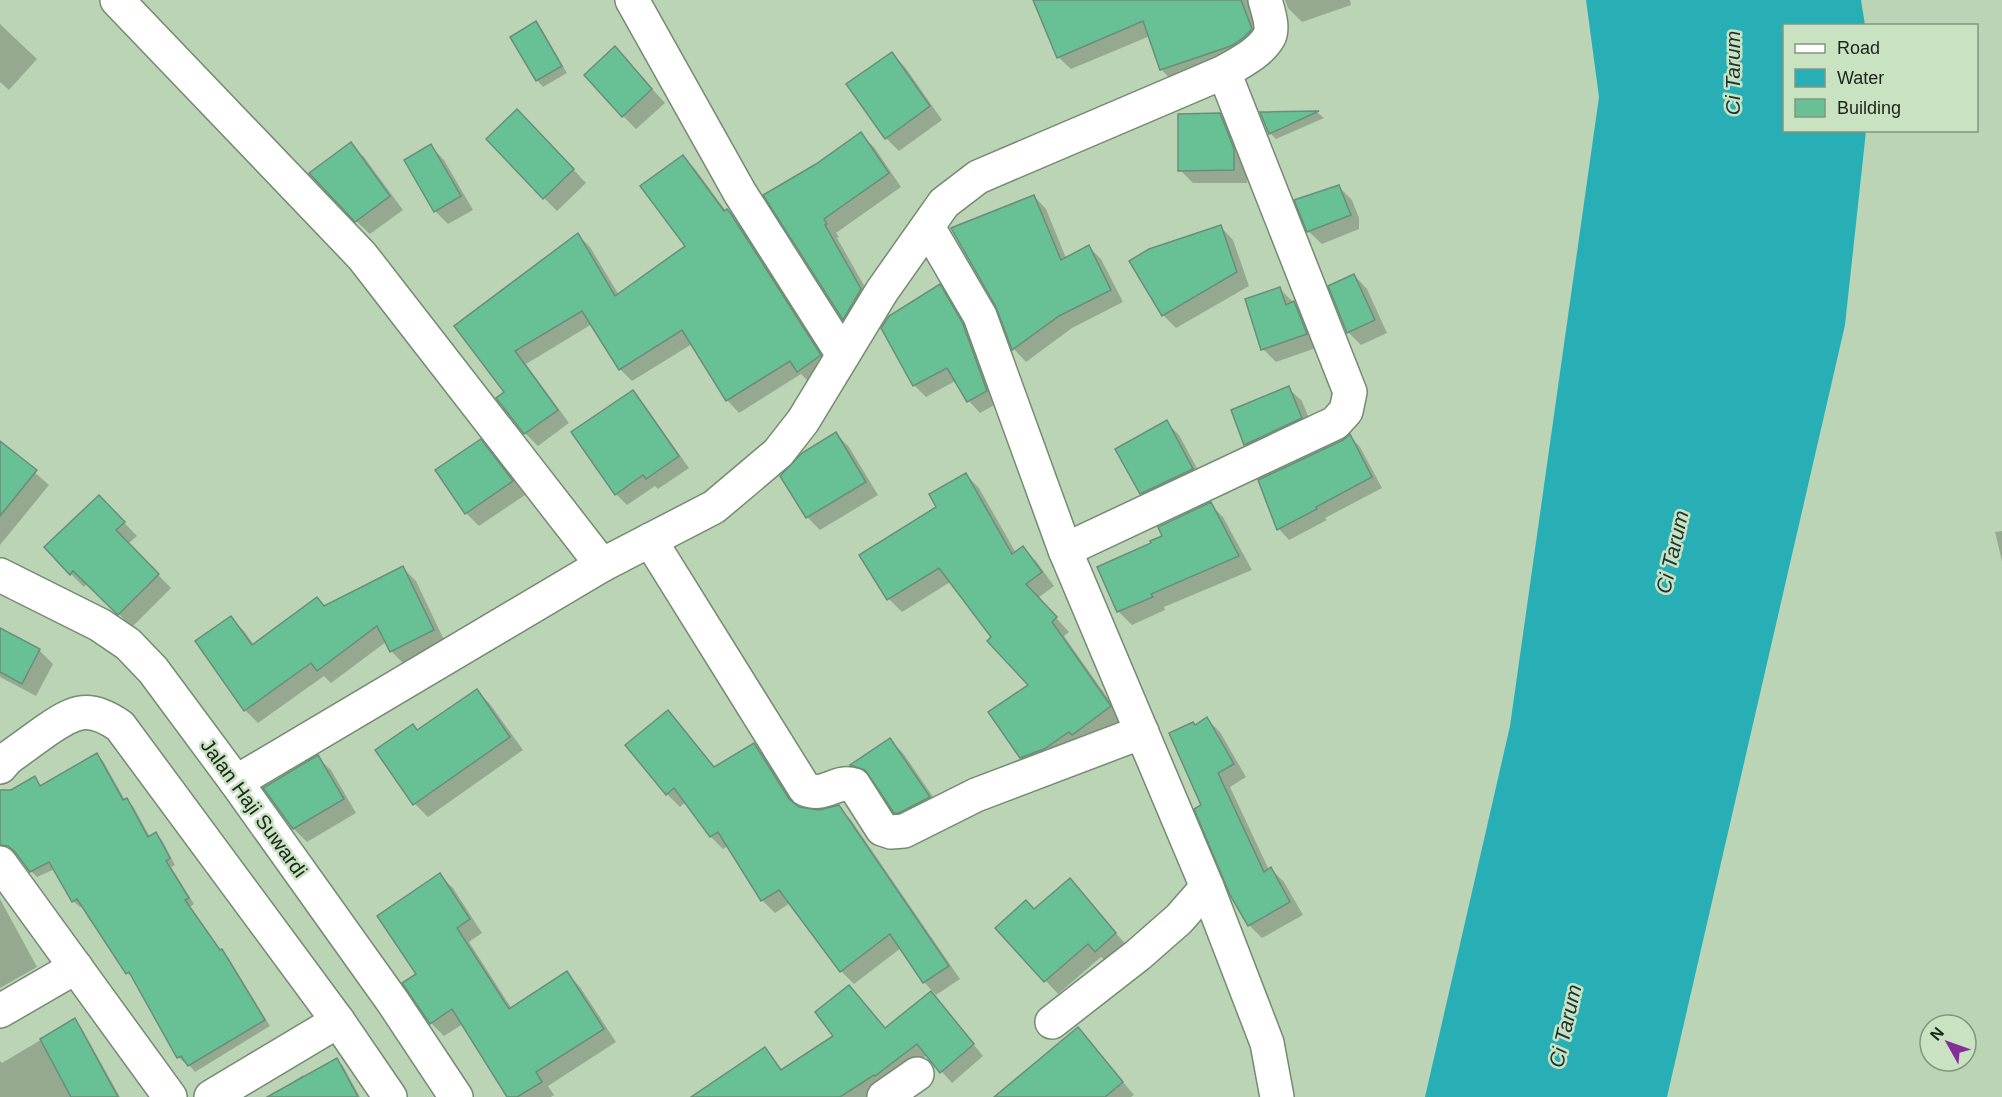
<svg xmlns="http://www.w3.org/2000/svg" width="2002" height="1097" font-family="Arial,sans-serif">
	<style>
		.water { fill: #28afb6 }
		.shadow { fill: #0003 }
		.building { fill: #68c194; stroke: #6a8d7a; stroke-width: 1.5 }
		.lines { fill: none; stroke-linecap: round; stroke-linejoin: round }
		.minor-casing { stroke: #738b6e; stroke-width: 36 }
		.minor { stroke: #fff; stroke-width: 33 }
		.labels { text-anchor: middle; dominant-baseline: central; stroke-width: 5; stroke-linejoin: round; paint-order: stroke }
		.street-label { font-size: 20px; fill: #1a2418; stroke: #c8e2c2 }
		.water-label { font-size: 21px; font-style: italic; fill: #1c3233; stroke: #c8e2c2 }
	</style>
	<rect width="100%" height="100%" fill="#bbd4b6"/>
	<polygon class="water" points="1586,0 1861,0 1865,25 1784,26 1784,130 1866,131 1845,325 1667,1097 1425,1097 1510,726 1599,97"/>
	<g class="shadow">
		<polygon points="1035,0 1258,0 1264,41 1173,82 1161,69 1150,36 1071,69 1058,57"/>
		<polygon points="1285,0 1350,0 1351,5 1302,22 1288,8"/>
		<polygon points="536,23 542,30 567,73 543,87 537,80"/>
		<polygon points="0,24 37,59 9,90 0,82"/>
		<polygon points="615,48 665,103 636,129 623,116"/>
		<polygon points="892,54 905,67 942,120 899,151 886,138"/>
		<polygon points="1318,113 1324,118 1276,139 1270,133 1262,114"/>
		<polygon points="1219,114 1233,128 1247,163 1247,183 1193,183 1180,170"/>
		<polygon points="531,124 586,183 557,211 544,198"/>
		<polygon points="860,134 874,147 901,187 836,233 839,237 837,238 874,303 857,331 844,319 766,195 816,165"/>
		<polygon points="350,144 364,157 403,210 370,234 356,221"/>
		<polygon points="431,146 444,160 473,210 448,224 435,211"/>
		<polygon points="682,157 695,169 726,211 743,228 832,368 810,383 801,374 739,413 727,400 692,344 632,381 620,369 592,324 526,364 569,423 538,446 525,433 498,398 506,392 456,326 578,235 590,247 619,295 687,246"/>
		<polygon points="1338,186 1352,200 1359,218 1359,229 1322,244 1308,231"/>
		<polygon points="1034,196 1046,209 1066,258 1089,247 1101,259 1123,302 1072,328 1026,362 1014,349 998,306"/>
		<polygon points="1220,226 1233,240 1249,286 1176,328 1163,315"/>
		<polygon points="1354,275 1367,289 1387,333 1361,345 1348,332"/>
		<polygon points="939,286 951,297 974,337 998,403 980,413 969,401 957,380 926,397 914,385"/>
		<polygon points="1279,288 1307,316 1319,347 1276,362 1263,349"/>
		<polygon points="1288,388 1302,401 1314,431 1259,457 1246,444"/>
		<polygon points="632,392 643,403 689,468 658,489 655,486 627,505 616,494"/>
		<polygon points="1166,422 1179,435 1205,483 1154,507 1141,493"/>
		<polygon points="836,434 849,447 878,495 820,530 807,517"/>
		<polygon points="1350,436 1360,447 1382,488 1325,518 1327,520 1289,540 1279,529 1344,441"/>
		<polygon points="481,441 494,455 525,495 479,526 466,513"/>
		<polygon points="1,443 49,485 0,545 0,444"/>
		<polygon points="966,475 979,488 1016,553 1023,548 1036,561 1054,586 1038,598 1069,632 1064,636 1123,720 1086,747 1034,771 1021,757 1030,685 952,581 902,612 889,599 861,556 938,507"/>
		<polygon points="1210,504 1223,517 1252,570 1164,607 1165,610 1132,625 1118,611 1165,537"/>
		<polygon points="112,510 137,536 128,544 171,588 132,627 87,583 84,587 71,574"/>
		<polygon points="2002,531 2002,561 1995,532"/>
		<polygon points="403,568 416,581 446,644 404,664 391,651 386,642 331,683 324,676 258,723 245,710 231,618 244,631 254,645 317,598 325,607"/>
		<polygon points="0,630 39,650 53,664 36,696 0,677"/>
		<polygon points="477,691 490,704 523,750 428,817 415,804 377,750 413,725 418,731"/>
		<polygon points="668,712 715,768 754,745 767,758 798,808 819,812 838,807 851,820 960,979 936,995 924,982 901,948 854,984 841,971 790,903 775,913 762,900 728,846 723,849 711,837 686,802 680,807 667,794"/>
		<polygon points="1207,719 1220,732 1246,777 1230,787 1269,870 1271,869 1284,882 1303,915 1262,938 1249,925 1203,806 1195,726"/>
		<polygon points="890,740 903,753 942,810 909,826 895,812 874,781 865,778 852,766"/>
		<polygon points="97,755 103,761 125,800 133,806 150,837 155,834 162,840 175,865 171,867 194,904 190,907 221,951 228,957 270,1026 195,1072 187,1062 185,1063 178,1057 134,979 127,973 83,906 80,907 73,901 55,869 37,877 31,871 34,778 42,786"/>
		<polygon points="317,757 331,770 356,813 307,842 294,829 265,788"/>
		<polygon points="439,875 453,888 482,933 469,942 512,1009 567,973 580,987 616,1042 548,1086 554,1095 551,1097 509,1097 463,1024 444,1036 431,1023 418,975"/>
		<polygon points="1070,880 1128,947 1109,964 1101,957 1058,994 997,928 1034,911"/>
		<polygon points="0,899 37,967 0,988"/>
		<polygon points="941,1004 983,1056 952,1083 927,1055 887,1086 885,1085 867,1097 705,1097 765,1049 783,1071 886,1029"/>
		<polygon points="74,1020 81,1027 120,1097 0,1097 0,1061 2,1063"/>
		<polygon points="1078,1029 1134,1095 1131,1097 996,1097"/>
		<polygon points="337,1060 343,1066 360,1097 270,1097 303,1075 305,1077"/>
	</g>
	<g class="building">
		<polygon points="1033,0 1241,0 1252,29 1243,38 1231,46 1160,70 1143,21 1057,58"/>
		<polygon points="536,21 562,66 536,81 510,37"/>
		<polygon points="615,46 652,89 622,117 584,75"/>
		<polygon points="892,52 930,106 885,139 846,84"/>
		<polygon points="517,109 574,169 543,199 486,139"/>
		<polygon points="1319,111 1269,134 1260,112"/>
		<polygon points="1220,113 1234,149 1234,170 1178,171 1178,114"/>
		<polygon points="861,132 889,173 824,219 827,224 825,225 861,289 843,320 763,195 816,164"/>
		<polygon points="351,142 390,196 355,222 309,173"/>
		<polygon points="431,144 461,196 434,212 404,160"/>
		<polygon points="683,155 724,211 727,209 731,214 821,355 797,372 790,361 726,401 682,330 619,370 582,311 515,351 558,410 524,434 496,398 504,392 454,326 578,233 615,296 685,246 640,186"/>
		<polygon points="1339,185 1351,215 1307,232 1294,200"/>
		<polygon points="1034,195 1061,260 1089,245 1111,290 1059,316 1012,350 996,307 951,228"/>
		<polygon points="1221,225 1237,272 1162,316 1129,261 1149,249"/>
		<polygon points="1354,274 1375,320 1347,333 1328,286"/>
		<polygon points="940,284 963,324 987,391 967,402 947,368 913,386 881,328 889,316"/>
		<polygon points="1280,287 1286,305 1294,301 1307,334 1261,350 1245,299"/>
		<polygon points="1289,386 1302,418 1244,445 1231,410"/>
		<polygon points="633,390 679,456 646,479 643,475 615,495 571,432"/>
		<polygon points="1167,420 1193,469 1140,494 1115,449"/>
		<polygon points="836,432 866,482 806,518 780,476 802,453"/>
		<polygon points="1350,434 1372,477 1316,507 1317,509 1277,530 1258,480 1343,440"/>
		<polygon points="481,439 513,481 465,514 435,470"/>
		<polygon points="0,441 37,470 0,516"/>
		<polygon points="966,473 1012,554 1023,546 1042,572 1026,584 1057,617 1052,622 1111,706 1072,735 1069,732 1044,749 1020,758 988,712 1028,685 987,641 991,637 939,568 887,600 859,555 936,507 929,494"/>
		<polygon points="99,495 125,522 116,530 159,574 118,615 73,571 70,575 44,547"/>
		<polygon points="1211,502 1239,556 1151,594 1153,597 1117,612 1097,567 1151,543 1150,541 1162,536 1158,527"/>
		<polygon points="403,566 434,630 390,652 377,626 317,671 311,663 244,711 195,641 231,616 252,645 317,597 324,606"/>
		<polygon points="0,628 40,649 22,684 0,672"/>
		<polygon points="477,689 510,737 413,805 375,750 413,724 417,730"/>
		<polygon points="668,710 714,767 754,743 789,799 799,807 819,810 839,805 949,966 923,983 890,934 840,972 779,890 761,901 718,832 710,837 674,788 666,795 625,745"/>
		<polygon points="1207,717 1234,764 1218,773 1264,872 1271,867 1290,902 1248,926 1230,895 1194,809 1201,805 1169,733 1193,722 1195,725"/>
		<polygon points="890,738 930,797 899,813 894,813 865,770 850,765"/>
		<polygon points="97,753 123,800 127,798 148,837 156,832 170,858 166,861 189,898 185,900 220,950 222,949 265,1020 188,1066 181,1056 177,1058 129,972 126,974 77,899 72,902 49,862 30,872 15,852 8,846 0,845 0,790 11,790 35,776 40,786"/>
		<polygon points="318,755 344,799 293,829 263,788"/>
		<polygon points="440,873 470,919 457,928 509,1009 567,971 604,1029 536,1072 542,1082 517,1097 507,1097 452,1009 430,1024 402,983 416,974 377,916"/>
		<polygon points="1070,878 1116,933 1095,952 1088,944 1044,982 995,928 1026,900 1034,909"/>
		<polygon points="849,985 885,1028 931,991 974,1044 940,1073 917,1044 875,1076 874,1075 840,1097 691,1097 765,1047 781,1070 833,1036 815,1012"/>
		<polygon points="75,1018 118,1097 71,1097 40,1039"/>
		<polygon points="1078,1027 1123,1082 1105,1097 994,1097"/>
		<polygon points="337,1058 358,1097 267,1097"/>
	</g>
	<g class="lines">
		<g class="minor-casing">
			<g id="minor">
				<polyline points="117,0 362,256 602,565"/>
				<polyline points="632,0 740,193 843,355"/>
				<polyline points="928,227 980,316 1065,550 1207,887 1267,1043 1277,1097"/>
				<path d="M650,540L805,789C826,798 836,779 854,785L882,829L891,832L904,831L976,795L1142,732"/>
				<polyline points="1065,550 1335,423 1346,411 1350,392 1224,72"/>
				<polyline points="0,575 100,625 128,644 153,670 236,782 393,1002 456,1097"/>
				<path d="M0,767L8,758C21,749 34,739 47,730C76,710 90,705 120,726L338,1021L390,1097"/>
				<path d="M236,782L602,565L714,507L778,453L803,421L882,291L944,203L978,177L1224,72C1239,63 1260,53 1269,37C1274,27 1268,11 1265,0"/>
				<polyline points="0,863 170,1097"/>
				<polyline points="0,1011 76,967"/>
				<polyline points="1052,1022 1138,955 1179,919 1207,887"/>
				<polyline points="211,1097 338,1021"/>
				<polyline points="884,1097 917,1074"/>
			</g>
		</g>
		<use href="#minor" class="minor"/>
	</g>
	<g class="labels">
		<g class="street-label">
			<text transform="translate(254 808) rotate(54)">Jalan Haji Suwardi</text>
		</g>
		<g class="water-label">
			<text transform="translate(1732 73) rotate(-90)">Ci Tarum</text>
			<text transform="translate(1672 552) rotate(-77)">Ci Tarum</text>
			<text transform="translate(1565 1026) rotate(-77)">Ci Tarum</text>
		</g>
	</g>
	<rect x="1783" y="24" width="195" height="108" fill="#c8e2c2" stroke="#82967e" stroke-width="1.5"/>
	<rect x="1795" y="44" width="30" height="9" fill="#ffffff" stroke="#82967e" stroke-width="1.5"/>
	<text x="1837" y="54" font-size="18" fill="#1a2418">Road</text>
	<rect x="1795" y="69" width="30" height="18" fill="#28afb6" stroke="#82967e" stroke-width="1.5"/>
	<text x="1837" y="84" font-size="18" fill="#1a2418">Water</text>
	<rect x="1795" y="99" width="30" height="18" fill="#68c194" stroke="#82967e" stroke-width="1.5"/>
	<text x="1837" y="114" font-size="18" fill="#1a2418">Building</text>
	<g transform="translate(1948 1043) rotate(310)"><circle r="28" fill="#c8e2c2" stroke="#82967e" stroke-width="1.5"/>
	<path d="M0-4.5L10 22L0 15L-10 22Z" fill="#872d99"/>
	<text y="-9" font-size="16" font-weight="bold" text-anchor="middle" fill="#1a2418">N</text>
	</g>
</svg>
